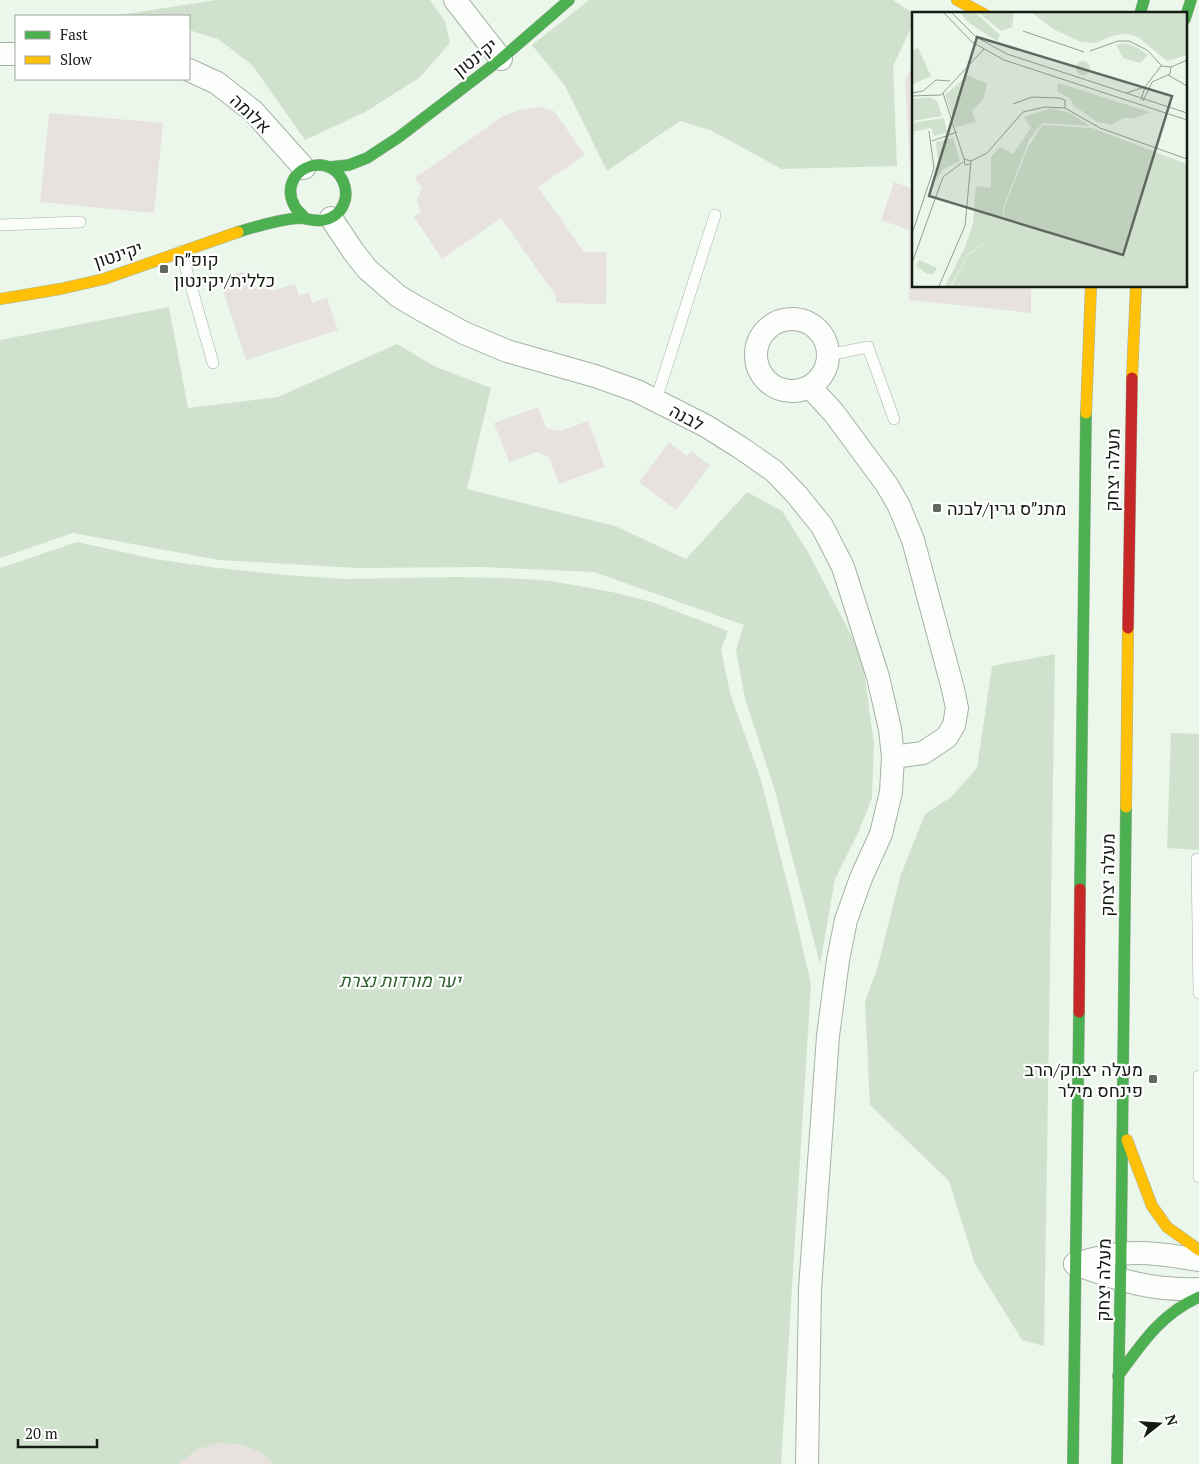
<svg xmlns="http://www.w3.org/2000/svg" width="1199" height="1464" font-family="'PT Serif',Heebo,serif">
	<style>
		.green { fill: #d0e2ce }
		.building { fill: #e8e2de }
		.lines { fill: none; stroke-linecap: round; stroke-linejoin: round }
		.lane-casing { stroke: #a7b0a6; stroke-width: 12 }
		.street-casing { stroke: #a7b0a6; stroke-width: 24 }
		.fast-casing { stroke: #a7b0a6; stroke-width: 12 }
		.slow-casing { stroke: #a7b0a6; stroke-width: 12 }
		.jam-casing { stroke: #a7b0a6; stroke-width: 12 }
		.lane { stroke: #fcfefc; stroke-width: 11 }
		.street { stroke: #fcfefc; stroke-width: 22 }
		.fast { stroke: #4caf50; stroke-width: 11 }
		.slow { stroke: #ffc107; stroke-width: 11 }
		.jam { stroke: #c62828; stroke-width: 11 }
		.poi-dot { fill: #60695f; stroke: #fff; stroke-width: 2 }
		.labels { text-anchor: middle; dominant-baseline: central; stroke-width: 4.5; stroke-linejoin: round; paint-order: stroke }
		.street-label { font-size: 18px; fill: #151c14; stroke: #fff }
		.poi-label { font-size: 18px; fill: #151c14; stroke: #fff; text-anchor: start }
		.park-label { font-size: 18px; font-style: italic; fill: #2c5f2b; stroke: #fff }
		.inset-road { fill: none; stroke: #959f94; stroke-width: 1 }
		.view { fill: #60695f; fill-opacity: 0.15; stroke: #60695f; stroke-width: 2.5 }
		.inset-edge { fill: none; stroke: #151c14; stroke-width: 2.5 }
	</style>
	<rect width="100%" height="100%" fill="#ebf7ea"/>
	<g class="green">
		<polygon points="216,0 430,0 445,21 450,43 419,78 365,112 305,140 252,65 218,39 189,30 189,16 113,16"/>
		<polygon points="589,0 893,0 914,14 913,14 913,24 893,66 897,166 782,169 710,130 680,121 607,171 565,86 532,45"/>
		<polygon points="169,307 188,408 278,397 397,344 434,366 491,388 467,489 615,526 686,559 747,492 782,511 808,552 862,656 874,744 872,798 859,831 835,879 820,964 775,791 745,699 736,650 744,625 594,572 481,567 358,568 219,560 73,533 0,558 0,340"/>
		<polygon points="77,542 155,559 218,568 285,575 345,579 456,577 508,578 551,581 612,592 652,602 728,631 721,650 730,693 761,780 792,902 811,984 781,1464 0,1464 0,568"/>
		<polygon points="1055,654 1044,1346 1022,1340 975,1264 949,1181 870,1105 865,1002 877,969 900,877 925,814 951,797 977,768 992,666"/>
		<polygon points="1171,733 1199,734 1199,850 1167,848"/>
	</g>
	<g class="building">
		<polygon points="913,64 913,286 1031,286 1031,313 909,300 909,230 881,220 894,182 911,188 905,80"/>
		<polygon points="539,107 554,111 585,155 538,187 584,252 607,252 606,304 556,303 556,296 501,218 442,259 414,217 421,212 417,200 422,188 415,178 503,116 520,110"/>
		<polygon points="49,113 163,123 154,213 40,202"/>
		<polygon points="244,271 250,289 268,283 271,291 295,284 299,296 309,292 312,303 327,298 338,330 246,360 219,279"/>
		<polygon points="538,407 546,428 561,431 588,421 605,467 559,484 549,457 537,452 509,462 494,423"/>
		<polygon points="669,442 687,456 691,451 710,465 676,510 639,482"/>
		<polygon points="218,1443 240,1444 260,1452 274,1464 179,1464 196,1450"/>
	</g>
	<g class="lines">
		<g class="lane-casing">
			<g id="lane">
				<polyline points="0,225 80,222"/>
				<polyline points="181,251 213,363"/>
				<polyline points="828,355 868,347 894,419"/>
				<polyline points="656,400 715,215"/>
				<polyline points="1197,859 1199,993"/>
				<polyline points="1199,1076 1199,1177"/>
			</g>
		</g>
		<g class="street-casing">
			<g id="street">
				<polyline points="455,0 501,59"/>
				<polyline points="0,54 16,54"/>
				<polyline points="189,70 217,83 254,112 304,168"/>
				<polyline points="331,218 353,251 367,269 398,296 420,309 464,333 507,351 595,376 637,391 706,426 741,448 774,471 797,495 822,526 843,567 878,677 890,729 893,757 891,792 881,834 861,878 846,920 838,960 828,1036 810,1289 807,1464"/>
				<circle cx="792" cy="355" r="36"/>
				<polyline points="810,387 834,413 887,485 899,506 913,540 953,689 957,708 954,725 947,737 923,753 893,757"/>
				<path d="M1075,1264C1119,1280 1151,1291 1199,1289"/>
				<path d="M1075,1264C1090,1260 1106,1255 1121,1254C1147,1251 1174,1256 1199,1260"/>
			</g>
		</g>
		<g class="fast-casing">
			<g id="fast">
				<polyline points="1140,14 1144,0"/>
				<polyline points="1185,19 1191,0"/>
				<polyline points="330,167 349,165 367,158 399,137 501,59 569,0"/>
				<path d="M238,232C257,226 278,220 298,218C307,218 316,222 324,220C333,218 341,212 344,203C347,196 346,188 343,181C327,148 277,171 294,205C296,210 301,213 304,217"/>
				<polyline points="1080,889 1086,413"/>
				<path d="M1118,1376C1142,1343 1161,1314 1199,1297"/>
				<polyline points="1073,1464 1079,1012"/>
				<polyline points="1117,1464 1121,1254 1126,807"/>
			</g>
		</g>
		<g class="slow-casing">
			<g id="slow">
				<polyline points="957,0 984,14"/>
				<polyline points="0,299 60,289 104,279 238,232"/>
				<polyline points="1132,378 1136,286"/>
				<polyline points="1086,413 1091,286"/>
				<polyline points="1126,807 1128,628"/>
				<polyline points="1127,1140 1152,1206 1167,1227 1199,1250"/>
			</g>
		</g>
		<g class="jam-casing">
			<g id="jam">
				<polyline points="1128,628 1132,378"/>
				<polyline points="1079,1012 1080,889"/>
			</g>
		</g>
		<use href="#lane" class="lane"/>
		<use href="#street" class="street"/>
		<use href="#fast" class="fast"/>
		<use href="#slow" class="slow"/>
		<use href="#jam" class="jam"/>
	</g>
	<g class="poi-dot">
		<rect x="159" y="264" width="10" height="10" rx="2.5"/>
		<rect x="932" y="503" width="10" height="10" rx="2.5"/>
		<rect x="1148" y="1074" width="10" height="10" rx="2.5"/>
	</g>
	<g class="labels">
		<g class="street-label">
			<text transform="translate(475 57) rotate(-38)">יקינטון</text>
			<text transform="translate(251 113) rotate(43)">אלומה</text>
			<text transform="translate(118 254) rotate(-18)">יקינטון</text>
			<text transform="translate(687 417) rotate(28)">לבנה</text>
			<text transform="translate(1112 470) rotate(-89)">מעלה יצחק</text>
			<text transform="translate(1107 875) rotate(-89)">מעלה יצחק</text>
			<text transform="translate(1103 1280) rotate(-89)">מעלה יצחק</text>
		</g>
		<g class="poi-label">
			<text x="174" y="259">קופ״ח<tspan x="174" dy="21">כללית/יקינטון</tspan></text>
			<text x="947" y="508">מתנ״ס גרין/לבנה</text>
			<text x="1143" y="1069" text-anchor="end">מעלה יצחק/הרב<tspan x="1143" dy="21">פינחס מילר</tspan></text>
		</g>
		<g class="park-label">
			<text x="400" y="980">יער מורדות נצרת</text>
		</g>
	</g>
	<g transform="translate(912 12)">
		<rect width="275" height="275" fill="#ebf7ea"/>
		<path d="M48,1H64L88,23L85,29L57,11ZM67,1H102L100,15L89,19ZM120,1H275V43L255,49L226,25L215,22L203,23L183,31L169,30L143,18ZM214,31L226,36L236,43L228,51L211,46L204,33ZM6,36L19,64L1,72L0,39ZM164 56a7 7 0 1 1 14 0a7 7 0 1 1-14 0ZM56,63L75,72L71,87L60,99L64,110L44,115L33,83ZM146,71L238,100L224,106H212L199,113L185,110L162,94L158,86L145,79ZM18,85L25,89L30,104L0,109V87ZM139,96L158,101L178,114L130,111L117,128L91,196L92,215V196L116,135L130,113L180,116L275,152V274H40L56,243L82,224L56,242L39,274H33L53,235L61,211L64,174L79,176V145L88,135L101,142L119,116L112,105ZM32,106L35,121L22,124L19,116L0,120V111ZM41,126L48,149L31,157L23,170L26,150L24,130ZM7,248L25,256L22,262H15L4,254Z" fill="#d0e2ce"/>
		<path class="inset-road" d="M32,1L60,30L92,48L275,108M40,1L64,25L95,42L275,101M111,19L172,40M178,39L206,29H217L235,38L250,54M259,55L275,48M256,63L275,74M0,81L11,79L24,68L38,69M31,81L52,147M215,81L232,75M0,84L29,83L72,37M229,88L233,75L249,54L259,55M231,89L240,70L258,62L259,55M101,92L120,85L147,86L153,88V96M20,129L45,120M59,149L75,141L111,100L133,95L153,96L188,116L275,147M1,219L22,156L17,119M0,251L31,165L51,150M27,274L53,214L59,149L52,147L53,153L58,152"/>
		<path class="view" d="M65,25L260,84L211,243L17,184Z"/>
		<rect width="275" height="275" class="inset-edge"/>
	</g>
	<rect x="15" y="15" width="175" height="65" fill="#ffffff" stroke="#a1a4a1"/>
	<rect x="25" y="31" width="25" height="8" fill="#4caf50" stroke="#a1a4a1"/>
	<text x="60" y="40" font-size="15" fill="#151c14">Fast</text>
	<rect x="25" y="56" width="25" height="8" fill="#ffc107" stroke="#a1a4a1"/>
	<text x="60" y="65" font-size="15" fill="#151c14">Slow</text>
	<g transform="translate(1159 1424) rotate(73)" stroke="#ffffff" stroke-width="4" paint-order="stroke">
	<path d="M0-4L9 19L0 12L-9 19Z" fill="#151c14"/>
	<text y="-8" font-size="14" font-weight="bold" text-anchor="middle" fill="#151c14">N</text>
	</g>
	<path d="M18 1439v8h79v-8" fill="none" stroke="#151c14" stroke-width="2.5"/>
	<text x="25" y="1439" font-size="15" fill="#151c14" stroke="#ffffff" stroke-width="4" paint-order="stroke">20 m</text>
</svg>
